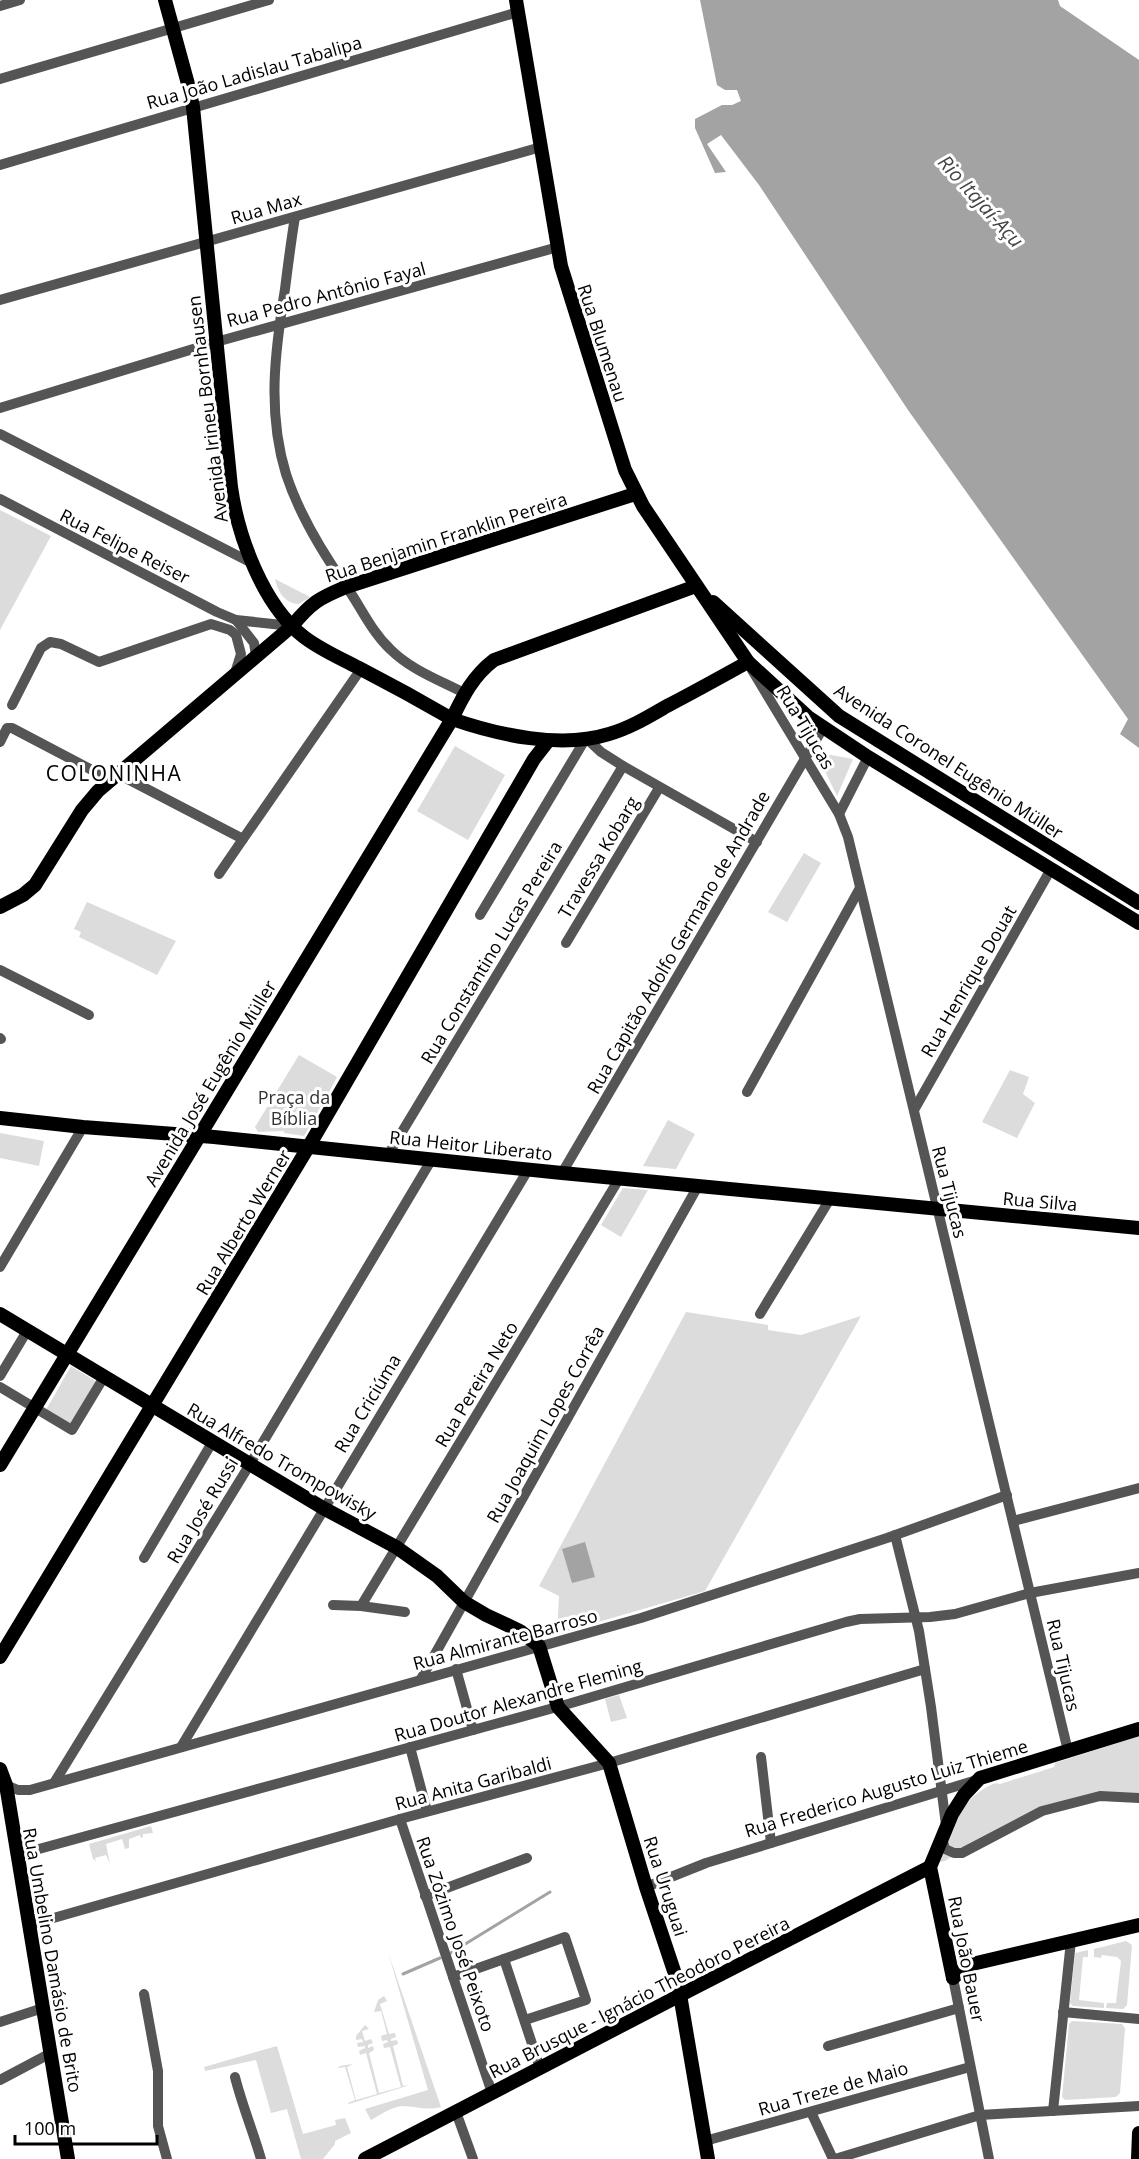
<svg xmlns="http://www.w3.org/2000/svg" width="1139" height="2159" font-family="'Open Sans',sans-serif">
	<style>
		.green { fill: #dcdcdc }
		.water { fill: #a3a3a3 }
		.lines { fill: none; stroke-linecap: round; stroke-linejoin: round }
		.stream { stroke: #a3a3a3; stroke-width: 3 }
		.minor { stroke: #555; stroke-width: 10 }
		.major { stroke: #000; stroke-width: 14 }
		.labels { text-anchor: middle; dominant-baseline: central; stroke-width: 6; stroke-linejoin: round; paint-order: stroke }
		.street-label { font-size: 18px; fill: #000; stroke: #fff }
		.park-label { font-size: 18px; fill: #333; stroke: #fff }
		.water-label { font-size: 20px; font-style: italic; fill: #444; stroke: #fff }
		.quarter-label { font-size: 21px; letter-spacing: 1.5px; fill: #000; stroke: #fff }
	</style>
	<rect width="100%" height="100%" fill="#fff"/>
	<g class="green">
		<polygon points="0,510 51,536 0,630"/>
		<path d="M275,579L310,597L299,604C284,603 278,592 275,579Z"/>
		<polygon points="455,746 505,775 468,840 417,811"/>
		<polygon points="820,753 853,759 837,796 818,757"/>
		<polygon points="804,853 821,863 787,922 768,912"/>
		<polygon points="87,902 176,941 157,975 79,937 81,932 74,929"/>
		<polygon points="299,1055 337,1077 334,1083 304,1136 284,1133 284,1131 258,1132 255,1127"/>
		<polygon points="1010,1070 1029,1077 1023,1094 1035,1103 1017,1138 982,1122"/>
		<polygon points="668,1120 695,1134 676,1169 643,1166"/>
		<polygon points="0,1133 44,1141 39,1166 0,1158"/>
		<polygon points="623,1188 648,1190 621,1237 601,1225"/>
		<polygon points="686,1312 768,1325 768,1330 801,1335 861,1316 705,1591 557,1634 559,1596 539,1586"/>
		<polygon points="71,1366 97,1382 71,1426 46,1410"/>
		<polygon points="619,1695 627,1718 611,1722 605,1699"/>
		<path d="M1139,1736V1796L1098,1793L963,1849L945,1861L940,1862C946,1830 964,1794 996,1783L1000,1784L1054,1767L1055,1763Z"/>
		<polygon points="151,1826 153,1833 143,1834 143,1837 141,1838 140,1835 129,1839 129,1848 125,1849 122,1839 106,1844 110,1864 106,1855 95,1858 96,1861 93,1859 89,1844"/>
		<polygon points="1126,1941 1132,1945 1127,2005 1123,2009 1106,2008 1107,2003 1116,2003 1121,1961 1117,1957 1102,1955 1101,1958 1094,1957 1094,1949"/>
		<polygon points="1088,1950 1088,1957 1083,1957 1079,2000 1104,2003 1104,2008 1073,2006 1070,2003 1075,1953"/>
		<path d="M388,1952L441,2107C427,2111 415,2106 402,2106C391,2107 380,2115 371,2120L365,2109L428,2090Z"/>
		<polygon points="384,1996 387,2001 380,2004 389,2034 395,2033 396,2037 391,2039 391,2041 397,2040 398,2044 393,2046 403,2086 410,2085 349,2104 348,2103 355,2100 345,2067 338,2068 340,2066 353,2064 347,2067 356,2100 377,2094 366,2053 360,2055 359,2051 365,2048 365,2046 358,2047 357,2043 363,2042 362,2039 356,2040 356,2036 365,2025 369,2029 362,2031 365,2041 371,2039 373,2043 368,2045 368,2048 373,2046 374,2050 369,2053 379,2093 401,2087 390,2047 384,2048 383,2044 388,2042 387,2040 382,2041 381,2036 387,2034 381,2011 374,2012 378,2000"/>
		<polygon points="1072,2021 1122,2024 1125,2028 1120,2093 1116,2097 1065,2100 1062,2097 1069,2024"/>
		<polygon points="277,2046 303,2134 336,2125 335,2120 345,2118 351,2133 335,2141 335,2144 323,2159 301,2159 287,2109 271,2113 256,2060 205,2071 204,2067"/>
	</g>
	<g class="water">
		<polygon points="700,0 1058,0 1060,6 1139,60 1139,748 1120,734 1128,719 908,410 759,185 721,135 707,144 726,172 715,173 695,128 695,119 722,105 732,105 741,101 737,90 725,90 717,85"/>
		<polygon points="585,1542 595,1577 572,1583 562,1549"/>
	</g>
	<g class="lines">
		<g class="stream">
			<polyline points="449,1954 550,1892"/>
			<polyline points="403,1974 440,1958"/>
		</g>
		<g class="minor">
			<polyline points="0,6 20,0"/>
			<polyline points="0,79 269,0"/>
			<polyline points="0,165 518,12"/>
			<path d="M295,217C291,241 288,265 285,289C275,351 267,412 286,474C299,514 322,552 346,586C361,607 371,631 390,649C411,670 439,680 464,693"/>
			<polyline points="0,300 541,147"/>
			<polyline points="0,408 216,342 558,247"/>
			<polyline points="0,434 254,564"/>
			<polyline points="0,499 217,612 236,620 292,626"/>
			<polyline points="236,620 254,643 256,656"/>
			<polyline points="752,670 839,814 848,837 1068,1751"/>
			<polyline points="12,705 41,648 50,642 61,644 99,662 211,624 230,630 236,635 241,654 235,673"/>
			<polyline points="0,742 7,728 12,728 111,780"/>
			<polyline points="118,774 243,839 361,669"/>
			<polyline points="839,814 868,757"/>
			<polyline points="219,874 243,839"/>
			<polyline points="480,915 586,738 601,752 623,766 757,842"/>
			<polyline points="566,943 659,788"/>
			<polyline points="0,970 89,1015"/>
			<polyline points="0,1038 1,1039"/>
			<polyline points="747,1092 860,888"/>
			<polyline points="914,1110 1051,869"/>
			<polyline points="388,1155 623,766"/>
			<polyline points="562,1173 823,728"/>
			<polyline points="0,1267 83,1127"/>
			<polyline points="760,1314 830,1199"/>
			<polyline points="0,1376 27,1331"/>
			<polyline points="0,1387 72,1430 104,1377"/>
			<polyline points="1013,1521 1139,1488"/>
			<polyline points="895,1535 919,1631 931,1707 946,1825"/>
			<polyline points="144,1558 213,1441"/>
			<polyline points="333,1605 361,1606 405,1612"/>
			<polyline points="361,1606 619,1179"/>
			<polyline points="456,1669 473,1730"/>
			<polyline points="421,1679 698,1186"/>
			<polyline points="181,1747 528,1170"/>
			<polyline points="410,1747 427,1811"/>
			<polyline points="761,1757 771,1843"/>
			<polyline points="54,1783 250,1464 432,1159"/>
			<polyline points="6,1785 18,1790 30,1790 641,1618 887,1538 1007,1495"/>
			<polyline points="400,1819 492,2093"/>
			<polyline points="942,1838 945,1849 954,1853 962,1853 1042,1811 1100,1796 1139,1798"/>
			<polyline points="17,1855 568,1704 846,1622 860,1619 930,1617 955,1614 1030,1593 1139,1573"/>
			<polyline points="646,1887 706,1863 980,1779"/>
			<polyline points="425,1896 527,1858"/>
			<polyline points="29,1925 400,1819 609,1763 925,1669"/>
			<polyline points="504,1959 565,1937 586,2000 525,2020"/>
			<polyline points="453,1977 504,1959 540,2068"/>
			<polyline points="953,1978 989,2159"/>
			<polyline points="144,1994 158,2071 158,2126 167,2159"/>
			<polyline points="1063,2012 1139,2019"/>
			<polyline points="0,2022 43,2008"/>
			<polyline points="828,2046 959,2008"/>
			<path d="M235,2077C242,2105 253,2131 261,2159"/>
			<polyline points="0,2080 51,2053"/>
			<polyline points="1053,2111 1071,1941"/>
			<polyline points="456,2112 473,2159"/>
			<polyline points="811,2112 833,2159"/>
			<polyline points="705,2141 970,2067"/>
			<polyline points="835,2159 980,2115 1139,2106"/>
		</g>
		<g class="major">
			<path d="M165,0L188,84L193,107L231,487C238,537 263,605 304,637C321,650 340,658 359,668C390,684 421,701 452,719C498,735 561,749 609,734C630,728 648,717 667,706C694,692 721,677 748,662"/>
			<polyline points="516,0 561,266 625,470 643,506 748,662 808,717 868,757 1139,923"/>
			<polyline points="713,602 839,716 1139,903"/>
			<path d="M0,907L23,895L35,885L82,810L98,791L292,626C311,603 319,598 346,587L635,494"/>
			<polyline points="0,1118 83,1127 214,1137 562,1173 1139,1228"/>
			<polyline points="0,1314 323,1508 396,1547 437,1576 464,1602 486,1615 520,1631 539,1646 558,1707 609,1763 646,1887 678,1983 708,2159"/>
			<path d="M0,1465L452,719C463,696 473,676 494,660L696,586"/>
			<polyline points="0,1657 309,1146 534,759 548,741"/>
			<polyline points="0,1769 6,1785 68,2159"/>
			<polyline points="953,1978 930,1867 952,1814 964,1795 980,1778 1139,1729"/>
			<polyline points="953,1978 968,1965 1139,1925"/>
			<polyline points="365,2159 692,1989 930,1867"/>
			<polyline points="1138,2159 1139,2133"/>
		</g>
	</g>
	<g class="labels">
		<g class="street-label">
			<text transform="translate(254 72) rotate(-16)">Rua João Ladislau Tabalipa</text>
			<text transform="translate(266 208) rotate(-16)">Rua Max</text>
			<text transform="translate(326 294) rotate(-15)">Rua Pedro Antônio Fayal</text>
			<text transform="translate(603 343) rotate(72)">Rua Blumenau</text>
			<text transform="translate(207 409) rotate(-97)">Avenida Irineu Bornhausen</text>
			<text transform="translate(446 537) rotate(-18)">Rua Benjamin Franklin Pereira</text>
			<text transform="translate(125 546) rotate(27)">Rua Felipe Reiser</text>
			<text transform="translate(806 727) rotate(59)">Rua Tijucas</text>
			<text transform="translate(949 761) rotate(33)">Avenida Coronel Eugênio Müller</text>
			<text transform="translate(598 857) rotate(-59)">Travessa Kobarg</text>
			<text transform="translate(678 942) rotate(-60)">Rua Capitão Adolfo Germano de Andrade</text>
			<text transform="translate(491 952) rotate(-59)">Rua Constantino Lucas Pereira</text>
			<text transform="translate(968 981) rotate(-60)">Rua Henrique Douat</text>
			<text transform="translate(210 1083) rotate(-59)">Avenida José Eugênio Müller</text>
			<text transform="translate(471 1145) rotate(6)">Rua Heitor Liberato</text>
			<text transform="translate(950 1192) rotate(76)">Rua Tijucas</text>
			<text transform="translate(1040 1201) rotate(5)">Rua Silva</text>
			<text transform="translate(243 1222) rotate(-59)">Rua Alberto Werner</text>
			<text transform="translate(476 1384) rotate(-59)">Rua Pereira Neto</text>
			<text transform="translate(367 1403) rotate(-59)">Rua Criciúma</text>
			<text transform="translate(545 1424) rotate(-61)">Rua Joaquim Lopes Corrêa</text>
			<text transform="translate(282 1461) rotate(30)">Rua Alfredo Trompowisky</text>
			<text transform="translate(202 1510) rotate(-59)">Rua José Russi</text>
			<text transform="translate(505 1639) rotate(-15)">Rua Almirante Barroso</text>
			<text transform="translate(1064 1665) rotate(77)">Rua Tijucas</text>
			<text transform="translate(518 1700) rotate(-16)">Rua Doutor Alexandre Fleming</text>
			<text transform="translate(473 1783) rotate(-15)">Rua Anita Garibaldi</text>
			<text transform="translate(886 1788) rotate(-17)">Rua Frederico Augusto Luiz Thieme</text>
			<text transform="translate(666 1886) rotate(72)">Rua Uruguai</text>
			<text transform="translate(456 1934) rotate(71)">Rua Zózimo José Peixoto</text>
			<text transform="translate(967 1959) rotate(79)">Rua João Bauer</text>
			<text transform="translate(53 1960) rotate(80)">Rua Umbelino Damásio de Brito</text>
			<text transform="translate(639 1997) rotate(-27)">Rua Brusque - Ignácio Theodoro Pereira</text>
			<text transform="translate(833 2088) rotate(-16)">Rua Treze de Maio</text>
		</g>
		<g class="park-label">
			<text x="294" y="1097">Praça da<tspan x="294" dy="21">Bíblia</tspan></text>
		</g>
		<g class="water-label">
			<text transform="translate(981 201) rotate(48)">Rio Itajaí-Açu</text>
		</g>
		<g class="quarter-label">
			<text x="114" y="773">COLONINHA</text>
		</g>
	</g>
	<path d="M15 2135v9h142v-9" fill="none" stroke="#000000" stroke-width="3"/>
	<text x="24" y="2135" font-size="18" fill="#000000" stroke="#ffffff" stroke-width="4.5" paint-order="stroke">100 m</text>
</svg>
